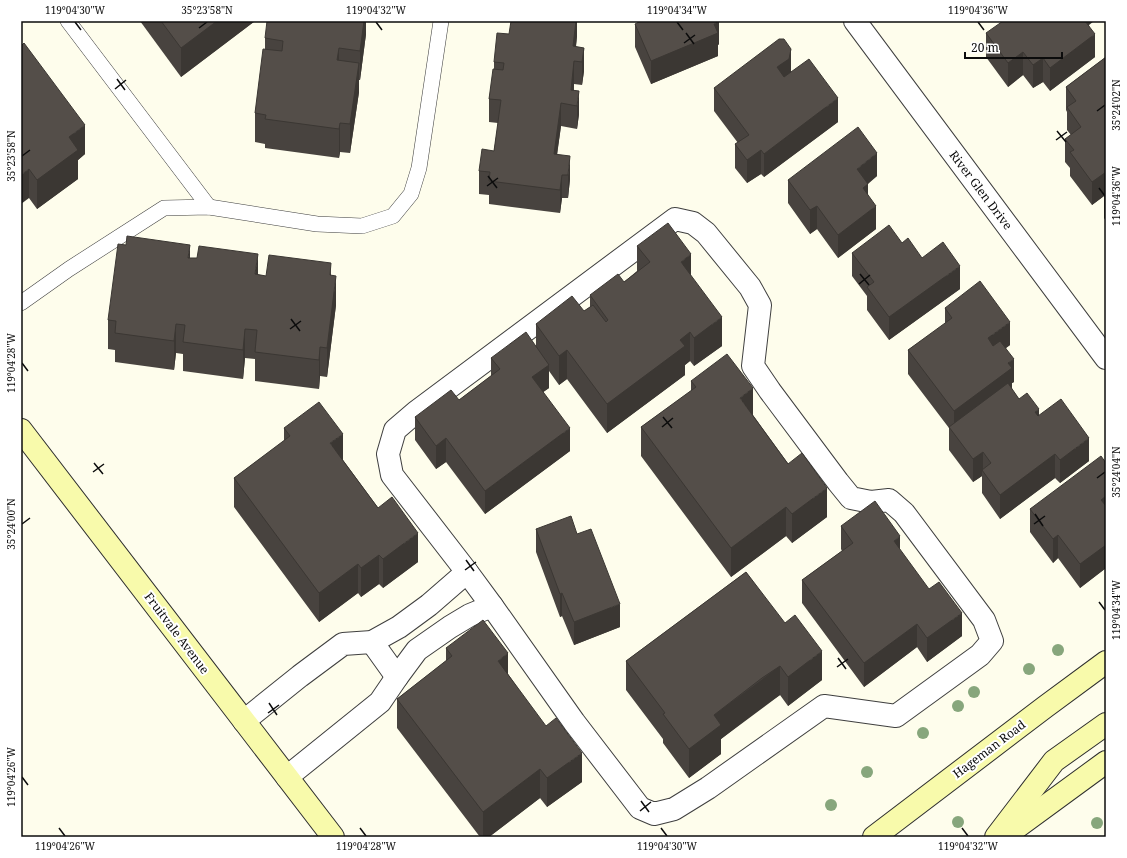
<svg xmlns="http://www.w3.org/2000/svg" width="1127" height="858" font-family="'Noto Serif',serif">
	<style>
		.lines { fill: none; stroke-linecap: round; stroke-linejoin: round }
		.service-casing { stroke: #3f3f3f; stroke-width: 16 }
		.minor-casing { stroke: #3f3f3f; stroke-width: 24 }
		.secondary-casing { stroke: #2e2e2e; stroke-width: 24 }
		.service { stroke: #fff; stroke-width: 15 }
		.minor { stroke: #fff; stroke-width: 22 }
		.secondary { stroke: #f8faab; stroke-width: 22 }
		.tree { fill: #87a67c }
		.wall { fill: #48433f }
		.shaded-wall { fill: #3b3733 }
		.building { fill: #544e49; stroke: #3b3733 }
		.ticks { fill: none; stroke: #0c0c0c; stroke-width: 1.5 }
		.labels { text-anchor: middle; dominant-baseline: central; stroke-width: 4; stroke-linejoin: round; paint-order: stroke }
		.street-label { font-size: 12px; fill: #0c0c0c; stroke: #fff }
		.neatline { fill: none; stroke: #0c0c0c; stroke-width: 1.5 }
		.ticks-label { font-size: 10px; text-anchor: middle; fill: #0c0c0c }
	</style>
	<rect width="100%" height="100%" fill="#fefdec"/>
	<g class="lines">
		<g class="service-casing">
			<g id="service">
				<polyline points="68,21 209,207"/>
				<polyline points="21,303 69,269 164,208 209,207 317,224 362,226 393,216 411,194 419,168 441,21"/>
			</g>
		</g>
		<g class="minor-casing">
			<g id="minor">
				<polyline points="855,21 1106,358"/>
				<polygon points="675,219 693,223 706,233 750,287 760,305 753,366 770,391 838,482 851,498 871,502 889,500 904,513 984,620 992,641 980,655 896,716 824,706 708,788 674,809 654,814 640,808 574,722 492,606 467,572 392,475 388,454 395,430 416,412"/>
				<polyline points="372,642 397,677"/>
				<polyline points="244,721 300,676 343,644 372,642 399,627 429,605 467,572"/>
				<polyline points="287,777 380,702 397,677 417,650 450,627 470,615 492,606"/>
			</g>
		</g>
		<g class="secondary-casing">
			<g id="secondary">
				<polyline points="21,430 333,837"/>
				<polyline points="1005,836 1106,762"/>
				<polyline points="874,837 1045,707 1106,662"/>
				<polyline points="996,837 1054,761 1106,724"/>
			</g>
		</g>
		<use href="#service" class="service"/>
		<use href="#minor" class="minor"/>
		<use href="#secondary" class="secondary"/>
	</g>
	<g class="tree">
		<circle cx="1058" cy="650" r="6"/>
		<circle cx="1029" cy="669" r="6"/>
		<circle cx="974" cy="692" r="6"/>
		<circle cx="958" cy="706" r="6"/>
		<circle cx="923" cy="733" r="6"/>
		<circle cx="867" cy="772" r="6"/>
		<circle cx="831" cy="805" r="6"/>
		<circle cx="958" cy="822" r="6"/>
		<circle cx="1097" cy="823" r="6"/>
	</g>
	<g class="wall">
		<polygon points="140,21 255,21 181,77"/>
		<polygon points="366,21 366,34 360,80 359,80 359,92 350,153 340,152 339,158 265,148 265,144 255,142 255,113 265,49 265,38"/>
		<polygon points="577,21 577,36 576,47 584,48 584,71 582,85 574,84 574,90 579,114 577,129 561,126 557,154 570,179 568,198 562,198 560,213 489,204 489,195 479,194 479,171 494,151 498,123 489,122 489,99 494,69 494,62 509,34"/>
		<polygon points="635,24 719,44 718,45 718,56 651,84 635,47"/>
		<polygon points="1089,25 1095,57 1050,91 1043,82 1033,88 1023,75 1008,87 986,57 986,33"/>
		<polygon points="21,46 85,154 78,160 78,179 37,209 29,198"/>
		<polygon points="1106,57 1106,221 1104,218 1104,196 1092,205 1070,176 1070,168 1065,162 1065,139 1071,135 1067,130 1067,112 1066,110 1066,87"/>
		<polygon points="791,72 838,122 764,177 761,174 747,183 735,168 735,144 738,143 714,111 714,88"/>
		<polygon points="877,176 868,184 868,195 876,229 838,258 817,229 810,234 788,203 788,180"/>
		<polygon points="902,243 922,258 960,289 889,340 867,310 867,296 852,276 852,253"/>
		<polygon points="637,246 691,276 722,346 694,366 690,361 685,365 685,375 607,433 567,379 559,385 549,371 549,388 543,392 570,451 485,514 446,462 436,469 415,440 415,417 459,400 491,376 491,358 536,346 536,324 584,311 590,307 590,295 624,282 637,271"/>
		<polygon points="190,258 258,275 266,276 331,275 336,305 327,377 320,376 319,389 255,381 255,359 245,358 243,379 183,371 183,354 176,353 174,370 115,362 115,350 108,349 108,320"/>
		<polygon points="945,308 1010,345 1006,348 1014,382 1012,383 1012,390 1019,399 1089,461 1060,483 1055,478 1000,519 982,493 982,476 973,482 949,450 949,428 908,374 908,350 945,324"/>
		<polygon points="691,381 753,415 827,517 792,543 786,536 731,577 641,456 641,427 691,391"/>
		<polygon points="284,428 343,460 418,562 383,588 379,584 361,597 358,593 319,622 234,507 234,478 284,441"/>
		<polygon points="1106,463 1106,568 1080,588 1058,558 1053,563 1030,532 1030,509"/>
		<polygon points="841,526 900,550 962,636 927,662 917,647 864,687 802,603 802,580 842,551 841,549"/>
		<polygon points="536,529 577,534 620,627 574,645 562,616 560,617 536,552"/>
		<polygon points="746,572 822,680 788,706 780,695 762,707 721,739 721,754 689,778 663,743 663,739 626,690 626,661"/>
		<polygon points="446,648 508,674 582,782 547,807 540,798 489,837 480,837 397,728 397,699 446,661"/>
	</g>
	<g class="shaded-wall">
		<polygon points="217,21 255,21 181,77 181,48"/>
		<polygon points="364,21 366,21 366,34 360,80 360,51"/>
		<polygon points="576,21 577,21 577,36 573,70 573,46"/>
		<polygon points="719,21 719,44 718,45 718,56 651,84 651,61"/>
		<polygon points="1078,21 1094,21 1078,34"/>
		<polygon points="1095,34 1095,57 1050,91 1050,68"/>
		<polygon points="339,48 339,77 337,60"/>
		<polygon points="584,48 584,71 582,85 582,62"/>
		<polygon points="791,49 791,72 777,90 777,67"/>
		<polygon points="1023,52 1023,75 1008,87 1008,63"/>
		<polygon points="1043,58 1043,82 1033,88 1033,65"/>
		<polygon points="574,61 574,84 572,105 571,90"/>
		<polygon points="359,63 359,92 350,153 350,124"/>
		<polygon points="579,91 579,114 577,129 577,106"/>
		<polygon points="838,98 838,122 764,177 764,154"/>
		<polygon points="561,103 561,126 554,177 554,154"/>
		<polygon points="340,123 340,152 339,158 339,129"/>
		<polygon points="85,125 85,154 78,160 78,179 37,209 37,180 69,137"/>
		<polygon points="761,150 761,174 747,183 747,160"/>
		<polygon points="877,153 877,176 857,192 857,169"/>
		<polygon points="570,156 570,179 568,198 568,175"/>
		<polygon points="29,169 29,198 21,204 21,175"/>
		<polygon points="1106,172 1106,195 1104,195 1104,196 1092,205 1092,182"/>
		<polygon points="562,175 562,198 560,213 560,190"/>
		<polygon points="868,184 868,207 863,188"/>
		<polygon points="817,206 817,229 810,234 810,210"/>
		<polygon points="876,206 876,229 838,258 838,235"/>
		<polygon points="190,245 190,274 188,258"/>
		<polygon points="258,254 258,283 255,274"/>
		<polygon points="691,254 691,283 681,262"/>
		<polygon points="331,263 331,292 330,275"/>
		<polygon points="960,266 960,289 889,340 889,317"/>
		<polygon points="336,276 336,305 327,377 327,348"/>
		<polygon points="722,317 722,346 694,366 694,338"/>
		<polygon points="1010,322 1010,345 988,361 988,338"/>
		<polygon points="176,324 176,353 174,370 174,341"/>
		<polygon points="245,329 245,358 243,379 243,350"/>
		<polygon points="690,332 690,361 685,365 685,375 607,433 607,404 680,340"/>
		<polygon points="320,347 320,376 319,389 319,360"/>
		<polygon points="567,350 567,379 559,385 559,356"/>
		<polygon points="1014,359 1014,382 1012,383 1012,391 954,433 954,411 1008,363"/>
		<polygon points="549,365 549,388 532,400 532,377"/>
		<polygon points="753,388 753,417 740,398"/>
		<polygon points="1039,409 1039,432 1035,412"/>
		<polygon points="570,428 570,451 485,514 485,491"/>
		<polygon points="343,434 343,463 330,443"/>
		<polygon points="446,438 446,462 436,469 436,446"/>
		<polygon points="1089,438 1089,461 1060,483 1060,460"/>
		<polygon points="983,452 983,472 982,470 982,476 973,482 973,459"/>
		<polygon points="1055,454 1055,478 1000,519 1000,495"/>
		<polygon points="827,488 827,517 792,543 792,514"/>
		<polygon points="1106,496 1106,519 1101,500"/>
		<polygon points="786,507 786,536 731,577 731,548"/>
		<polygon points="418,533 418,562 383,588 383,559"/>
		<polygon points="1058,535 1058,558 1053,563 1053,539"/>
		<polygon points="900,536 900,559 894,541"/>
		<polygon points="1106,545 1106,568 1080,588 1080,564"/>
		<polygon points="379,555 379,584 361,597 361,568"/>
		<polygon points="358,564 358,593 319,622 319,593"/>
		<polygon points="562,593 562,616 560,617 560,594"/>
		<polygon points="620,604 620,627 574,645 574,622"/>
		<polygon points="962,613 962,636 927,662 927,638"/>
		<polygon points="917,624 917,647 864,687 864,663"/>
		<polygon points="822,651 822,680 788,706 788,677"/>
		<polygon points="508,653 508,682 498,661"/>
		<polygon points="780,666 780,695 721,739 721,754 689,778 689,749 714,715"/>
		<polygon points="582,753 582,782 547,807 547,778"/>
		<polygon points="540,769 540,798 489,837 483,837 483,812"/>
	</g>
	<g class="building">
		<polygon points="161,21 217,21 181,48"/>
		<polygon points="267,21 364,21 360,51 339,48 337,60 359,63 350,124 340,123 339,129 265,119 266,115 255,113 263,49 282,51 283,41 265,38"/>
		<polygon points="511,21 576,21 573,46 584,48 582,62 574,61 571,90 579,91 577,106 561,103 554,154 570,156 568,175 562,175 560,190 489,181 490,172 479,171 482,149 494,151 501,100 489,99 493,69 503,70 504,63 494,62 497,33 509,34"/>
		<polygon points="641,21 719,21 714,24 718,33 651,61 635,24"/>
		<polygon points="1003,21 1085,21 1095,34 1050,68 1043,58 1033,65 1023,52 1008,63 986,33"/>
		<polygon points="779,39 784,39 791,49 789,59 777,67 784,77 809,59 838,98 764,154 761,150 747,160 735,144 749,135 714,88"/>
		<polygon points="24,43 85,125 69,137 78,150 37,180 29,169 21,175 21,46"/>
		<polygon points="1106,57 1106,172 1092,182 1070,152 1074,150 1065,139 1081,127 1067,107 1076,101 1066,87"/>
		<polygon points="858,127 877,153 857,169 868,184 863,188 876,206 838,235 817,206 810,210 788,180"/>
		<polygon points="1106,193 1106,198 1104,195"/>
		<polygon points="668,223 691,254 681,262 722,317 694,338 690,332 680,340 685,346 607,404 567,350 559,356 536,324 572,296 584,311 593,305 606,322 608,320 590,295 618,274 624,282 650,262 637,246"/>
		<polygon points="889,225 902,243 908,238 922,258 943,242 960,266 889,317 867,287 874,282 852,253"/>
		<polygon points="127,236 190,245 188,258 197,258 199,246 258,254 255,274 266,276 269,255 331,263 330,275 336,276 327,348 320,347 319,360 255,352 257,330 245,329 243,350 183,342 185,325 176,324 174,341 115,333 116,321 108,320 118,244 126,245"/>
		<polygon points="980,281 1010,322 988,338 993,346 1000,341 1014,359 1008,363 1012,368 954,411 908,350 952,318 945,308"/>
		<polygon points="526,332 549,365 532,377 570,428 485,491 446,438 436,446 415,417 451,390 459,400 500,369 491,358"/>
		<polygon points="727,354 753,388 740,398 788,464 802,453 827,488 792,514 786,507 731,548 641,427 696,387 691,381"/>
		<polygon points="1008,383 1019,399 1027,393 1039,409 1035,412 1038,416 1061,399 1089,438 1060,460 1055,454 1000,495 982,470 991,463 983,452 973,459 949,427"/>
		<polygon points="319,402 343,434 330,443 378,508 392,497 418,533 383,559 379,555 361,568 358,564 319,593 234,478 290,436 284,428"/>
		<polygon points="1101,456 1106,463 1106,496 1101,500 1106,506 1106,545 1080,564 1058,535 1053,539 1030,509"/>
		<polygon points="875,501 900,536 894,541 929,589 939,582 962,613 927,638 917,624 864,663 802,580 853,543 841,526"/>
		<polygon points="571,516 577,534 591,529 620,604 574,622 562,593 560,594 536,529"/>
		<polygon points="746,572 785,623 795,615 822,651 788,677 780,666 762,678 714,715 721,725 689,749 663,714 665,713 626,661"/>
		<polygon points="483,620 508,653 498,661 546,726 556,718 582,753 547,778 540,769 483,812 397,699 452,656 446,648"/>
	</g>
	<path class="ticks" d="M75,22L81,30M376,22L382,30M677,22L683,30M978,22L984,30M199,28L207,22M686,33L694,44M684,43L695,35M117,79L125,90M115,89L126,80M1097,111L1105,105M1057,131L1066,142M1056,140L1067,132M22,156L30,150M488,176L497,188M487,186L498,178M1099,188L1105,196M860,274L869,285M859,284L870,275M291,319L300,331M290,329L301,321M22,363L28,371M663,417L672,428M662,427L673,418M94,463L103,474M93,472L104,464M1097,478L1105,472M1035,514L1043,526M22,524L30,518M1034,524L1045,516M466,560L474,571M465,570L476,562M1099,602L1105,610M838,658L846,669M837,667L848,659M269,703L277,715M268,713L279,705M22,777L28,785M641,801L649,812M640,811L651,802M59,828L65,836M360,828L366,836M661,828L667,836M962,828L968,836"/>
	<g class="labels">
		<g class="street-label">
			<text transform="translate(981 190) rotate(53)">River Glen Drive</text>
			<text transform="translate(177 633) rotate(53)">Fruitvale Avenue</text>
			<text transform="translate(989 749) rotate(-37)">Hageman Road</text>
		</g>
	</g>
	<rect width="1127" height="858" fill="none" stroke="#ffffff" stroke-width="44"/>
	<path d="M965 52v6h97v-6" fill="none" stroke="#0c0c0c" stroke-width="2"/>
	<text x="971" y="52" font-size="12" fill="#0c0c0c" stroke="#ffffff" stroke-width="3" paint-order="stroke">20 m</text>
	<rect x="22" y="22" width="1083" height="814" class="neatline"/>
	<g class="ticks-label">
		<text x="75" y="14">119°04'30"W</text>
		<text x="207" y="14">35°23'58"N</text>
		<text x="376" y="14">119°04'32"W</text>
		<text x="677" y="14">119°04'34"W</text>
		<text x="978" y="14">119°04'36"W</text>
		<text transform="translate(1116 105) rotate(-90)" y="4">35°24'02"N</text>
		<text transform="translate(11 156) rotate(-90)" y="4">35°23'58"N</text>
		<text transform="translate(1116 196) rotate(-90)" y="4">119°04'36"W</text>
		<text transform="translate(11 363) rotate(-90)" y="4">119°04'28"W</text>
		<text transform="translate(1116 472) rotate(-90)" y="4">35°24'04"N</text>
		<text transform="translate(11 524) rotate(-90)" y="4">35°24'00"N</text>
		<text transform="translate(1116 610) rotate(-90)" y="4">119°04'34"W</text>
		<text transform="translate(11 777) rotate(-90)" y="4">119°04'26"W</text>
		<text x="65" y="850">119°04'26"W</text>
		<text x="366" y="850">119°04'28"W</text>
		<text x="667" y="850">119°04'30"W</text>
		<text x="968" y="850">119°04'32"W</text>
	</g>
</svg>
